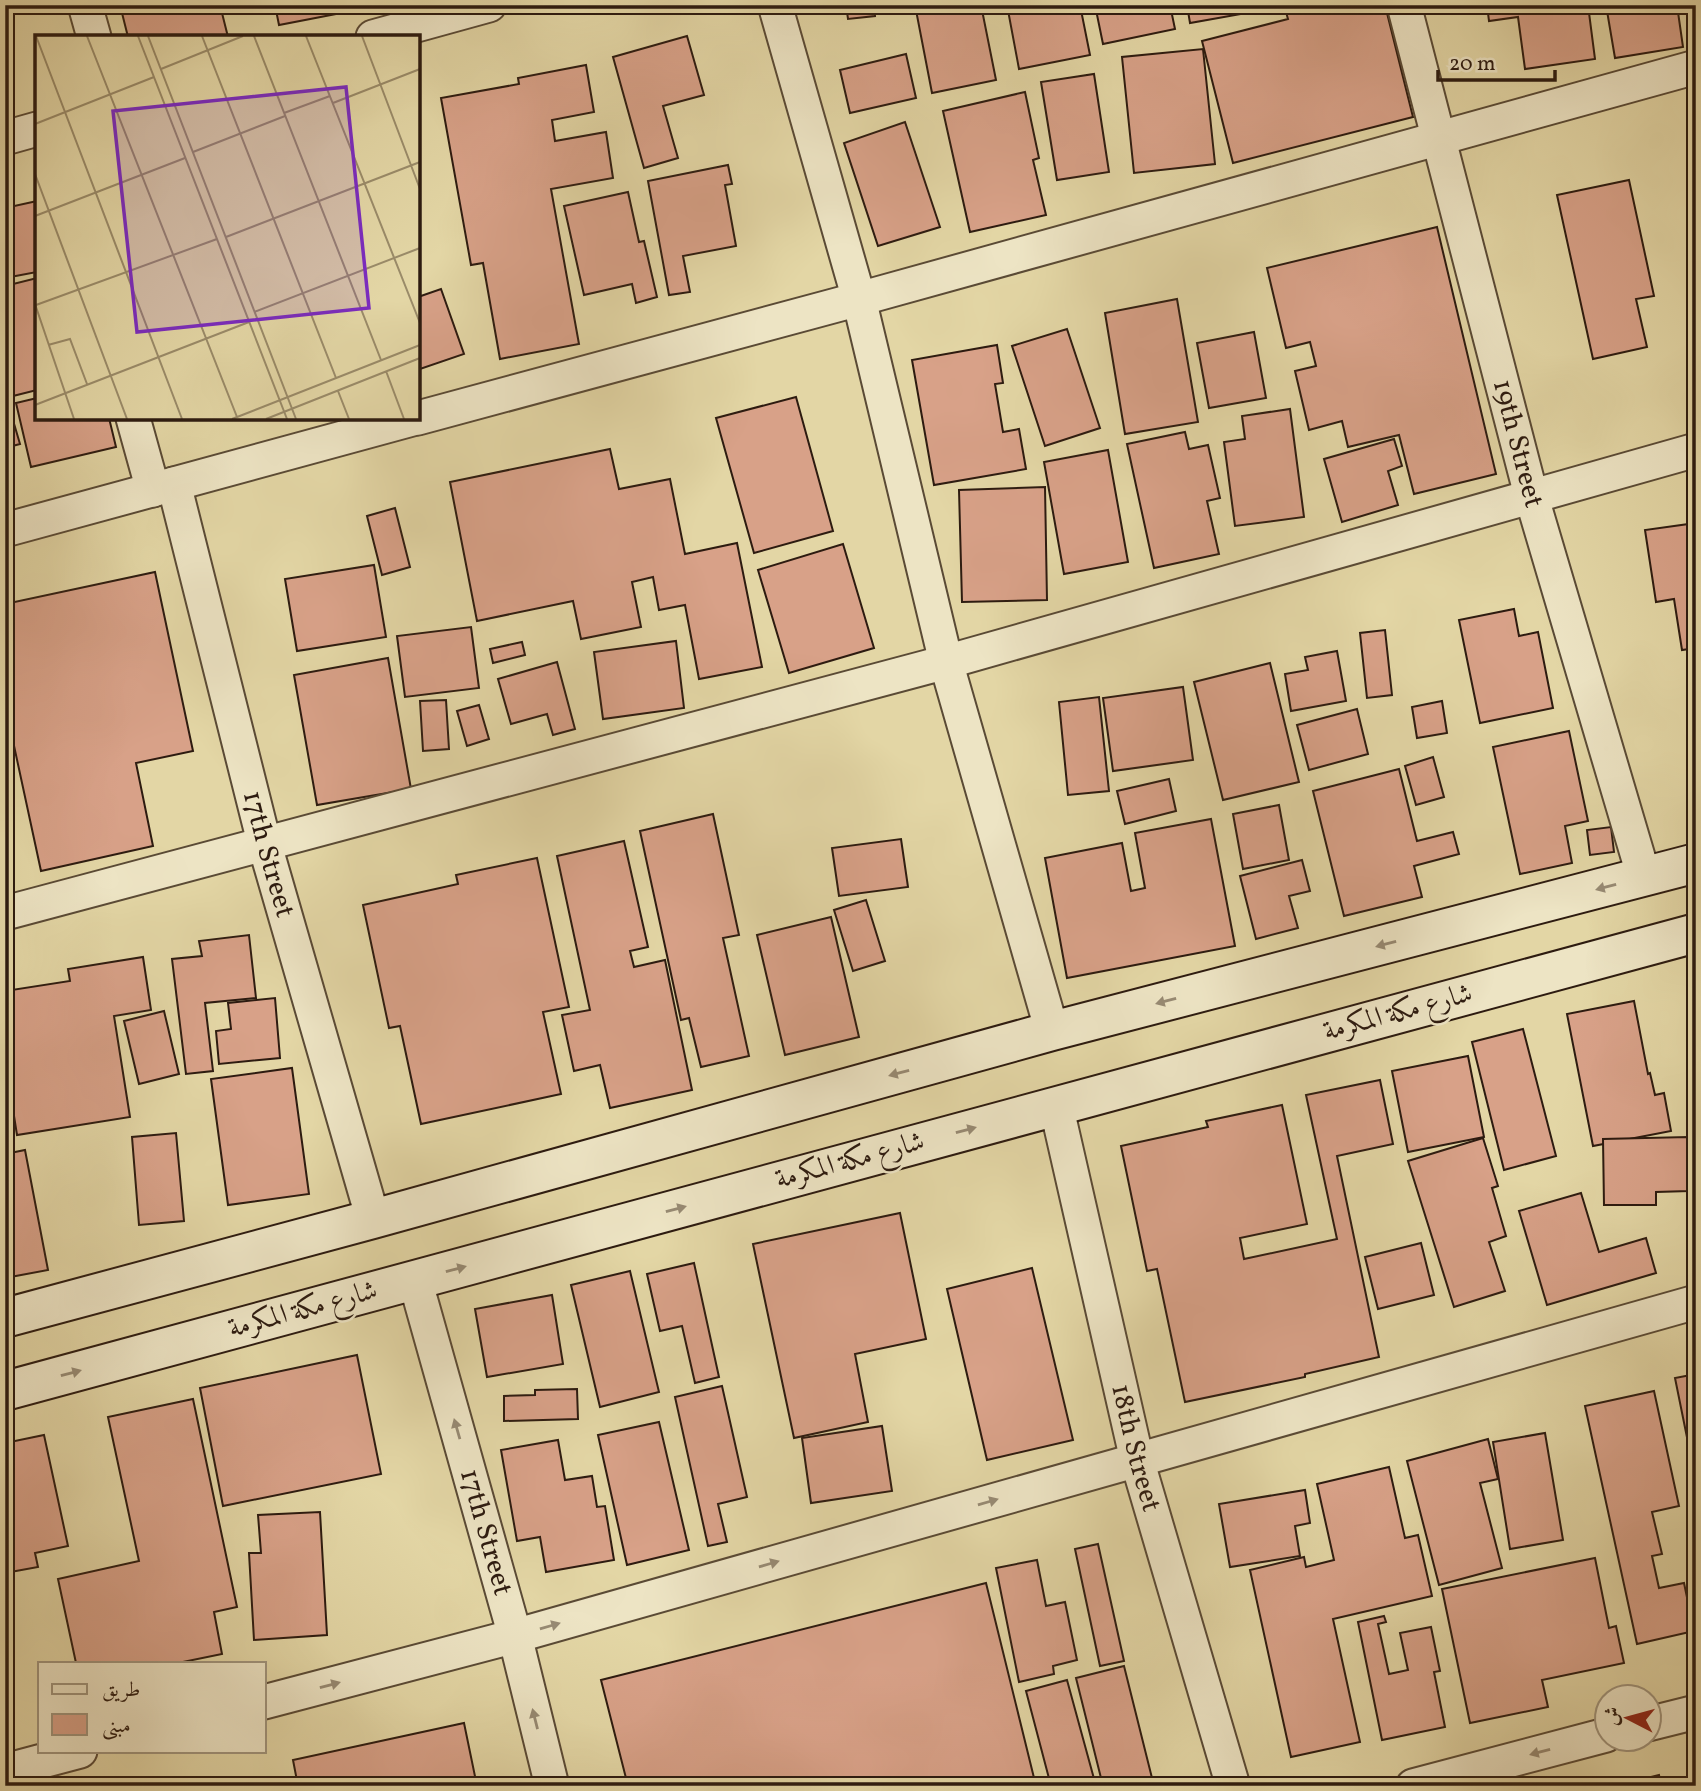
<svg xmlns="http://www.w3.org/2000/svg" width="1701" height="1791" font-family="Vollkorn,Amiri,serif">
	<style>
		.building { fill: #d8a188; stroke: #2d1b10; stroke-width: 2 }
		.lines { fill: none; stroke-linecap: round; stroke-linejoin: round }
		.street-casing { stroke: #5a4a35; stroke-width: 37 }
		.secondary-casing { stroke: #2d1b10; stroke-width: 42 }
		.street { stroke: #ede4c4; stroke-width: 33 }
		.secondary { stroke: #ede4c4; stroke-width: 38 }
		.oneway { fill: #978a73 }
		.labels { text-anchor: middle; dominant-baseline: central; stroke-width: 5; stroke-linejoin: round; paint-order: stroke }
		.street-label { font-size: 28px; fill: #2d1b10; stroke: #ede4c4 }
		.inset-road { fill: none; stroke: #9a8b69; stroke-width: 2 }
		.view { fill: #7b2cbf; fill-opacity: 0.15; stroke: #7b2cbf; stroke-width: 3.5 }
		.inset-edge { fill: none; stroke: #2d1b10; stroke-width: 3.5 }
	</style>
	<rect width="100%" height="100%" fill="#e3d6a5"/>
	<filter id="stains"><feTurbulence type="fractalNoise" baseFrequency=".00286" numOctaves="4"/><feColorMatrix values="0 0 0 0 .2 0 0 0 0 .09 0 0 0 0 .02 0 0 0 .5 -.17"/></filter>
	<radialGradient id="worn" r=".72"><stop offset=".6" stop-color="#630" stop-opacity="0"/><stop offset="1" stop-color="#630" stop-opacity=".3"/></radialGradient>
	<g class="building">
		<polygon points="120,5 220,5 228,37 128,37"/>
		<polygon points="268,5 356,5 357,10 279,25 276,10 269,11"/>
		<polygon points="846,5 874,5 875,16 848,19"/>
		<polygon points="915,5 981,5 996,80 932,93"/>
		<polygon points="1007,5 1080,5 1090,55 1019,69"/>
		<polygon points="1095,5 1170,5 1175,29 1103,44"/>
		<polygon points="1187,5 1239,5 1241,14 1190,23"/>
		<polygon points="1284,5 1385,5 1413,117 1233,163 1202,41 1288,19"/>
		<polygon points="1487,5 1588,5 1595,59 1525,69 1518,17 1489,21"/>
		<polygon points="1606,5 1677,5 1683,47 1615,58"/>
		<polygon points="687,36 704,95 663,106 678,158 644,168 613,57"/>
		<polygon points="1203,49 1215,164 1134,173 1122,57"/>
		<polygon points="906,54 916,98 850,113 840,70"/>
		<polygon points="586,65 594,112 552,120 555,141 606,132 613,178 551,189 579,344 500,359 483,263 471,265 441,98 519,84 518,78"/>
		<polygon points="1094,74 1109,172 1057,180 1041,82"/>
		<polygon points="1025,92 1039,158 1033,160 1046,215 970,232 943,111"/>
		<polygon points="905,122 940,227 878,246 844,143"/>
		<polygon points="728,165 732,184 725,185 736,246 683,256 690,292 669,295 648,181"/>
		<polygon points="1629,180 1654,296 1636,299 1647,347 1593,359 1557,195"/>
		<polygon points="628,192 639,242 644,241 657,297 636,303 632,284 584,295 564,206"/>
		<polygon points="37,201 37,272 5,278 5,208"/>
		<polygon points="1437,227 1496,474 1414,494 1399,435 1348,447 1342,421 1309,430 1295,371 1316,366 1310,342 1286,348 1267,268"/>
		<polygon points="37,278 37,390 9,397 5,383 5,286"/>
		<polygon points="1696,286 1696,334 1688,288"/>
		<polygon points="441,289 464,354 420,369 418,363 418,297"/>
		<polygon points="1177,299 1198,422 1125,434 1105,313"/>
		<polygon points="1067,329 1100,428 1045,446 1012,346"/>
		<polygon points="1254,332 1266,398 1209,408 1197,343"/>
		<polygon points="997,345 1003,383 995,384 1003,432 1019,429 1026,469 934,485 912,360"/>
		<polygon points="796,397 833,531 754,553 716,418"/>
		<polygon points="37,398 37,418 109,418 116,447 31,467 16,403"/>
		<polygon points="1290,409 1304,517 1235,526 1224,442 1245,439 1242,416"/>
		<polygon points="10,410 20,444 5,448 5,411"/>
		<polygon points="1185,432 1189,449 1208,445 1220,498 1207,501 1219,554 1154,568 1127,444"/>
		<polygon points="1394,439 1402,466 1388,471 1398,505 1342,522 1324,459"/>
		<polygon points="610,449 619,489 670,479 685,554 737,543 762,667 699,679 685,605 659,610 653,577 632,582 641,627 581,639 573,601 477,621 450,482"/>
		<polygon points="1108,450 1128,562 1064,574 1044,462"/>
		<polygon points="1045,487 1047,600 962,602 959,490"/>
		<polygon points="395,508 410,567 382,575 367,516"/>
		<polygon points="1696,523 1696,648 1682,650 1674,599 1656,602 1645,530"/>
		<polygon points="843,544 874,648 789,673 758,570"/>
		<polygon points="374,565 386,637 297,651 285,579"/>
		<polygon points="155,572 193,751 136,763 153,846 41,871 5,704 5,604"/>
		<polygon points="1514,609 1519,636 1538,632 1553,708 1480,723 1459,620"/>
		<polygon points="471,627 479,688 405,697 397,636"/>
		<polygon points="1385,630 1392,695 1367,698 1360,633"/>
		<polygon points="676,641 684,708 603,719 594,652"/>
		<polygon points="522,642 525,655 493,663 490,649"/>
		<polygon points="1337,651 1346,701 1291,711 1285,674 1308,670 1305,657"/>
		<polygon points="388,658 411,789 317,805 294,675"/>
		<polygon points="557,662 575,729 553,735 547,714 511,724 498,679"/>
		<polygon points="1270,663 1299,782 1223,800 1194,682"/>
		<polygon points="1183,687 1193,760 1113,771 1103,698"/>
		<polygon points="1099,697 1109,791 1068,795 1059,702"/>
		<polygon points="446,700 449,749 423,751 420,701"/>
		<polygon points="1442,701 1447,733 1417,738 1412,707"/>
		<polygon points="479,705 489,739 467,746 457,711"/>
		<polygon points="1357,709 1368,754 1309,770 1297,725"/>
		<polygon points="1569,731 1588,821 1565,826 1572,863 1520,874 1493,747"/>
		<polygon points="1433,757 1444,797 1416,805 1405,766"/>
		<polygon points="1399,769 1417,841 1453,832 1459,854 1414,866 1422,897 1344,916 1313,791"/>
		<polygon points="1169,779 1176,811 1125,824 1117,791"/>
		<polygon points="1279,805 1289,860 1243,869 1233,814"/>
		<polygon points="713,814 739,935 723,938 749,1056 701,1067 689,1018 681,1020 640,831"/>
		<polygon points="1211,819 1235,946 1067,978 1045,858 1122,843 1131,891 1145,888 1135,833"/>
		<polygon points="1611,827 1614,852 1590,855 1587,830"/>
		<polygon points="5,838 13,873 5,875"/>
		<polygon points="901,839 908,887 839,896 832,848"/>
		<polygon points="624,841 648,947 630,951 634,967 665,960 692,1090 610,1108 600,1065 574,1071 562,1015 590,1010 557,856"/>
		<polygon points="537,858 569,1007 543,1012 561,1094 421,1124 400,1026 389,1028 363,905 458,884 456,875"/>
		<polygon points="1302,860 1310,891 1289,896 1298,928 1256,939 1240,876"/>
		<polygon points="866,900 885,961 853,971 834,910"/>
		<polygon points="831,917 859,1037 785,1055 757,935"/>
		<polygon points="249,935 256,998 205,1003 213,1071 186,1074 172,959 202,956 199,941"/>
		<polygon points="143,957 151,1010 114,1016 130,1117 17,1135 5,1059 5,991 70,981 68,969"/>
		<polygon points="275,998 280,1058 219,1064 216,1031 231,1029 228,1003"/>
		<polygon points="1634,1001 1648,1074 1650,1073 1655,1095 1664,1093 1671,1131 1593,1146 1567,1014"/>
		<polygon points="164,1011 179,1074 139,1084 124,1021"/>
		<polygon points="1523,1029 1556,1156 1504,1170 1472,1042"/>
		<polygon points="1468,1056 1484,1137 1408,1152 1392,1071"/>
		<polygon points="292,1068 309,1194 228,1205 211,1079"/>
		<polygon points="1380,1080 1393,1144 1337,1156 1379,1357 1305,1374 1305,1377 1185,1402 1157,1269 1147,1271 1121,1146 1208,1127 1206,1121 1282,1105 1307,1224 1240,1238 1244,1259 1337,1239 1306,1095"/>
		<polygon points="176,1133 184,1221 139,1225 132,1137"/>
		<polygon points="1688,1137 1689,1191 1656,1192 1656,1205 1604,1205 1603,1139"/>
		<polygon points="1483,1138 1498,1186 1492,1188 1506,1236 1489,1242 1505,1291 1454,1307 1408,1161"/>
		<polygon points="25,1150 48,1270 5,1278 5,1154"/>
		<polygon points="1581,1193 1599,1252 1646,1238 1656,1273 1547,1305 1519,1211"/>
		<polygon points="900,1213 926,1339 855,1354 868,1422 794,1438 753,1244"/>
		<polygon points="1421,1243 1434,1295 1378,1309 1365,1257"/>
		<polygon points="694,1263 719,1377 695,1383 682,1326 660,1331 647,1274"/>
		<polygon points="1032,1268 1073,1440 987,1460 947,1289"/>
		<polygon points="630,1271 659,1392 600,1407 571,1285"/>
		<polygon points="552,1295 563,1364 487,1377 475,1309"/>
		<polygon points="357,1355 381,1474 223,1506 200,1388"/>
		<polygon points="1696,1374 1696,1482 1675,1378"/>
		<polygon points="722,1386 747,1497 718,1504 727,1542 708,1546 675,1397"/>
		<polygon points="577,1389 578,1419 504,1421 504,1396 535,1395 535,1390"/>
		<polygon points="1654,1391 1679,1506 1652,1512 1662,1554 1652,1556 1659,1588 1684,1583 1694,1631 1637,1644 1585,1406"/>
		<polygon points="193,1399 237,1607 214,1612 222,1654 178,1663 76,1663 58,1579 139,1561 108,1417"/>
		<polygon points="659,1422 689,1550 627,1565 598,1435"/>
		<polygon points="882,1426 892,1491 811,1503 802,1438"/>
		<polygon points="1545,1433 1563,1540 1510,1549 1493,1442"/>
		<polygon points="44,1435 68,1546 35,1553 38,1567 5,1573 5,1443"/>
		<polygon points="1488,1439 1498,1479 1480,1483 1502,1568 1439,1585 1407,1461"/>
		<polygon points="558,1440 565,1480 592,1476 597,1507 605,1506 614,1560 546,1572 540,1537 517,1541 501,1450"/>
		<polygon points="1389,1467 1405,1538 1418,1535 1432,1596 1333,1619 1360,1742 1291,1757 1250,1570 1304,1557 1306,1567 1334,1560 1317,1484"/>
		<polygon points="1305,1490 1310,1523 1295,1526 1300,1556 1230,1567 1219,1504"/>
		<polygon points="320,1512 327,1635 254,1640 249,1553 261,1553 258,1515"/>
		<polygon points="1098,1544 1124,1661 1100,1666 1075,1549"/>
		<polygon points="1595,1558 1609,1628 1616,1626 1624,1663 1542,1680 1548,1707 1470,1723 1442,1589"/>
		<polygon points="1037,1560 1046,1606 1065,1602 1077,1660 1053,1666 1054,1674 1019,1682 996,1568"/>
		<polygon points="986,1583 1036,1786 628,1786 601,1680"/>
		<polygon points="1384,1616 1386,1622 1378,1624 1389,1674 1408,1670 1400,1633 1431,1627 1440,1671 1434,1672 1445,1727 1382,1740 1358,1622"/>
		<polygon points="1124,1666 1154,1786 1103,1786 1076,1678"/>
		<polygon points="1067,1680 1096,1786 1051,1786 1026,1691"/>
		<polygon points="464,1723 477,1786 298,1786 293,1760"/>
		<polygon points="1659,1775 1661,1786 1615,1786"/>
	</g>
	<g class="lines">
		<g class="street-casing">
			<g id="street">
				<polyline points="85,5 94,37"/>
				<polyline points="775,5 859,299 946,662 1052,1031"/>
				<path id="s1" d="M1404,5L1531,495L1644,877"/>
				<polyline points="373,37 489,5"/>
				<polyline points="5,138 37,129"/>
				<polyline points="133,418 153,490"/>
				<polyline points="418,418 859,299 1696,67"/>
				<path id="s2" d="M174,484L264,842L373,1219"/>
				<polyline points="5,530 416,418"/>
				<polyline points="5,913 946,662 1696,450"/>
				<path id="s3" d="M1056,1105L1137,1460L1233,1786"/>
				<path id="s4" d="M415,1280L515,1636L552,1786"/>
				<polyline points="264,1702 515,1636 1696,1302"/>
				<polyline points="1648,1724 1696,1712"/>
				<polyline points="5,1771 80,1751"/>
				<polyline points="1413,1786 1606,1735"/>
			</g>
		</g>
		<g class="secondary-casing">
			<g id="secondary">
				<polyline points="5,1318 373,1219 1052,1031 1696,863"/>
				<polyline points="5,1391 1696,933"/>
			</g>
		</g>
		<use href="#street" class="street"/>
		<use href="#secondary" class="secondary"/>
	</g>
	<defs><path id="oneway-solid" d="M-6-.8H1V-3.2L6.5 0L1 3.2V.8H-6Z" transform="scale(1.75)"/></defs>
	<g class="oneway">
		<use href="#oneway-solid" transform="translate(1606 887) rotate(165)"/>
		<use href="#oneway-solid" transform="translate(1386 944) rotate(165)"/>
		<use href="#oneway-solid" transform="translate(1166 1001) rotate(165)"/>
		<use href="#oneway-solid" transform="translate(899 1073) rotate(165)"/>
		<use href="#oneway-solid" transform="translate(966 1130) rotate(-15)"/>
		<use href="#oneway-solid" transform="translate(676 1209) rotate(-15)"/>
		<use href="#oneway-solid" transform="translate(456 1269) rotate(-15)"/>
		<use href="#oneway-solid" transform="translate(71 1373) rotate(-15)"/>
		<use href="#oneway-solid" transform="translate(457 1429) rotate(-106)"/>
		<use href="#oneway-solid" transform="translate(988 1502) rotate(-16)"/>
		<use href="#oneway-solid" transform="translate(769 1564) rotate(-16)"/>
		<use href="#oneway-solid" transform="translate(550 1626) rotate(-16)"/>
		<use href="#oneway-solid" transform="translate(330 1685) rotate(-15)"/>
		<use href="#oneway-solid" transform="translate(535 1719) rotate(-104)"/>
		<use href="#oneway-solid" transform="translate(1540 1752) rotate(165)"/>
	</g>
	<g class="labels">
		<g class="street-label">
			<text stroke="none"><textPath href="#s1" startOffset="453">19th Street</textPath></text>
			<text stroke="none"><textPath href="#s2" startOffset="382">17th Street</textPath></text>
			<text transform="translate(1398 1013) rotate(-15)">شارع مكة المكرمة</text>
			<text transform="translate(850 1161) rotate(-15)">شارع مكة المكرمة</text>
			<text transform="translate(303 1310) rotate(-15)">شارع مكة المكرمة</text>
			<text stroke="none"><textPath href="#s3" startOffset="352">18th Street</textPath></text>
			<text stroke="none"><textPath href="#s4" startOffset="262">17th Street</textPath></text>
		</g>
	</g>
	<g transform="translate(35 35)">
		<rect width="385" height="385" fill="#e3d6a5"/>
		<path class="inset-road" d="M1,1L147,384M52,1L202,382M103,1L252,384M113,1L261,384M167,1L301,343M219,1L346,325M271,1L385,288M327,1L385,154M126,34L208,1M298,68L385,34M249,78L295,61M0,89L119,42M158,117L250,81M0,139L92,384M0,181L150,123M191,202L385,127M0,269L39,384M1,270L182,204M219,277L385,213M13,310L35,304L52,349M351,336L369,384M303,356L314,384M0,370L214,287M197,384L385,310M231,384L385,323"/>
		<path class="view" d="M311,52L334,273L102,297L78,76Z"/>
		<rect width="385" height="385" class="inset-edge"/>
	</g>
	<rect width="1701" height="1791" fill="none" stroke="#e3d6a5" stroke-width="28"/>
	<rect x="7" y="7" width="1687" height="1777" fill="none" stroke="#2d1b10" stroke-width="3.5"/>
	<rect x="14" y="14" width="1673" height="1763" fill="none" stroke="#2d1b10" stroke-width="2"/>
	<rect x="38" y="1662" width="228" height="91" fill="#ede4c4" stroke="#a0947c" stroke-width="2"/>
	<rect x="52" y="1684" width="35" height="10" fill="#ede4c4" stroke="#a0947c" stroke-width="2"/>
	<text x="102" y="1696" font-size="21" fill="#2d1b10">طريق</text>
	<rect x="52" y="1714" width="35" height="21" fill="#d8a188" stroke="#a0947c" stroke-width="2"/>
	<text x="102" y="1732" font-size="21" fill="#2d1b10">مبنى</text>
	<g transform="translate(1628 1718) rotate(276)"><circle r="33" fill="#ede4c4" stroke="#a0947c" stroke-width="2"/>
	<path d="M0-5L12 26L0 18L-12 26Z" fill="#8f2418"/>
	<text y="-10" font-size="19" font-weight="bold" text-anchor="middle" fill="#2d1b10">ش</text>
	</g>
	<path d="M1438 70v10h117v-10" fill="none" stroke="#2d1b10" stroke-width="3.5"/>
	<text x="1449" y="70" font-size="21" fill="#2d1b10" stroke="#ede4c4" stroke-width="5" paint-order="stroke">20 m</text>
	<rect width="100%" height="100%" filter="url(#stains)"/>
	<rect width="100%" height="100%" fill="url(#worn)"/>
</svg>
